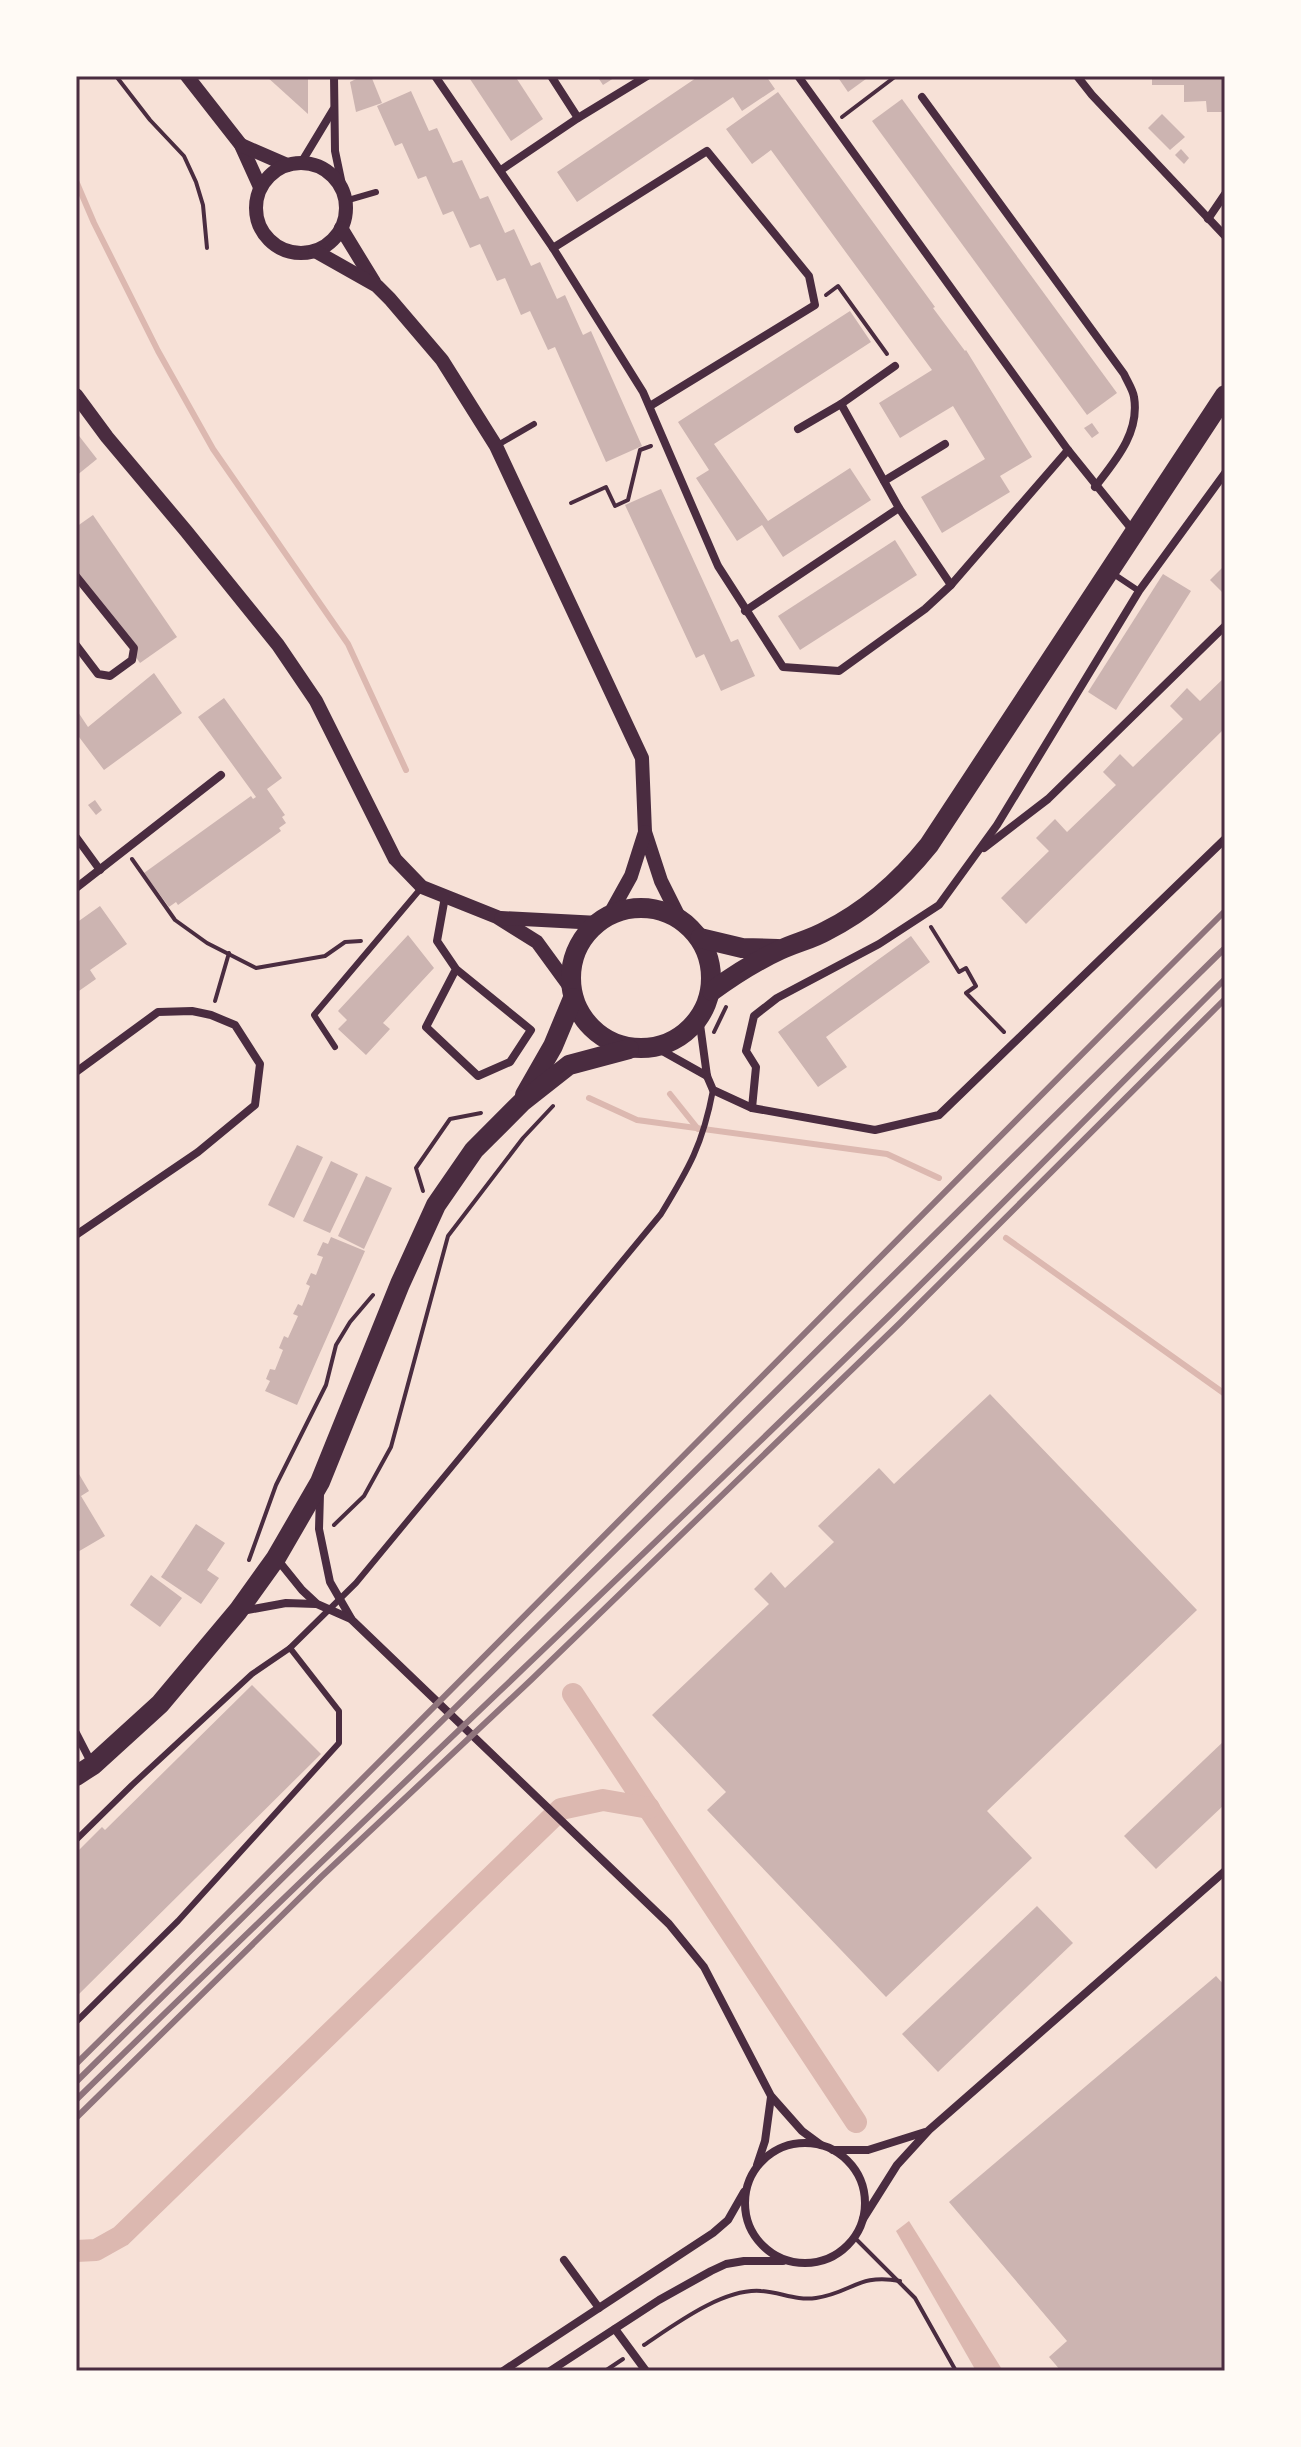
<svg xmlns="http://www.w3.org/2000/svg" width="1301" height="2447" font-family="Manrope,sans-serif">
	<style>
		.water { fill: #dcb8b0 }
		.lines { fill: none; stroke-linecap: round; stroke-linejoin: round }
		.stream { stroke: #dcb8b0; stroke-width: 6 }
		.canal { stroke: #dcb8b0; stroke-width: 22 }
		.building { fill: #ccb4b1 }
		.path { stroke: #4a2c40; stroke-width: 4 }
		.service { stroke: #4a2c40; stroke-width: 6 }
		.minor { stroke: #4a2c40; stroke-width: 8 }
		.tertiary { stroke: #4a2c40; stroke-width: 14 }
		.primary { stroke: #4a2c40; stroke-width: 20 }
		.rail { stroke: #8f747c; stroke-width: 6 }
		.neatline { fill: none; stroke: #4a2c40; stroke-width: 3 }
	</style>
	<rect width="100%" height="100%" fill="#f7e1d7"/>
	<polygon class="water" points="909,2221 1003,2371 976,2371 896,2231"/>
	<g class="lines">
		<g class="stream">
			<polyline points="76,181 94,223 158,351 213,449 348,644 406,770"/>
			<polyline points="670,1094 698,1129"/>
			<polyline points="589,1098 637,1120 887,1154 939,1178"/>
			<polyline points="1006,1238 1225,1394"/>
		</g>
		<g class="canal">
			<polyline points="573,1694 856,2122"/>
			<polyline points="76,2251 96,2250 121,2236 561,1809 603,1800 649,1808"/>
		</g>
	</g>
	<g class="building">
		<polygon points="266,76 308,76 308,114"/>
		<polygon points="362,76 371,76 382,103 356,112 350,82"/>
		<polygon points="468,76 515,76 543,119 511,141"/>
		<polygon points="597,76 617,76 603,85"/>
		<polygon points="699,76 766,76 775,89 742,111 733,97 577,202 557,172"/>
		<polygon points="837,76 870,76 848,92"/>
		<polygon points="1152,76 1225,76 1225,112 1207,112 1206,101 1184,102 1184,85 1152,85"/>
		<polygon points="411,91 429,131 437,128 453,163 462,160 480,199 488,196 505,233 514,229 531,266 540,262 557,299 565,295 583,335 591,331 642,446 606,462 555,347 548,350 530,311 521,315 505,278 497,281 480,244 470,248 453,211 443,215 426,176 418,179 402,143 395,146 377,106"/>
		<polygon points="778,92 935,307 933,308 965,351 966,350 1032,457 1000,476 1010,492 942,533 921,497 985,459 953,406 900,438 879,403 932,370 771,150 752,164 726,129"/>
		<polygon points="902,99 1117,393 1087,415 872,121"/>
		<polygon points="1162,114 1185,137 1170,150 1148,128"/>
		<polygon points="1181,149 1189,158 1184,164 1175,155"/>
		<polygon points="850,311 871,342 714,444 768,521 850,468 871,500 783,557 762,525 737,541 696,478 709,470 678,422"/>
		<polygon points="1092,423 1099,433 1092,438 1084,428"/>
		<polygon points="76,432 97,459 76,476"/>
		<polygon points="661,489 731,642 738,639 755,676 721,691 704,654 696,658 625,505"/>
		<polygon points="93,515 177,637 140,663 76,572 76,527"/>
		<polygon points="895,540 917,575 800,650 778,616"/>
		<polygon points="1225,565 1225,595 1210,580"/>
		<polygon points="1163,574 1191,591 1116,710 1088,692"/>
		<polygon points="154,673 182,713 104,770 76,733 76,709 88,727"/>
		<polygon points="1225,677 1225,728 1026,924 1001,898 1049,851 1036,838 1055,819 1067,832 1116,785 1103,772 1120,754 1133,767 1183,719 1170,706 1187,688 1200,701"/>
		<polygon points="224,698 282,778 267,789 285,815 282,817 286,823 279,828 281,831 178,905 176,902 169,907 144,873 251,796 253,799 256,797 198,717"/>
		<polygon points="95,800 102,810 96,815 88,805"/>
		<polygon points="100,906 127,944 90,970 96,979 76,993 76,923"/>
		<polygon points="408,935 434,968 383,1023 390,1029 366,1055 338,1029 347,1020 338,1011"/>
		<polygon points="911,936 930,962 826,1037 847,1067 818,1087 778,1032"/>
		<polygon points="297,1145 323,1157 294,1218 268,1205"/>
		<polygon points="331,1161 358,1174 330,1233 303,1221"/>
		<polygon points="366,1176 392,1188 364,1249 338,1236"/>
		<polygon points="331,1237 365,1251 297,1405 265,1391 270,1381 266,1379 270,1369 275,1370 283,1350 279,1348 284,1336 288,1338 298,1316 293,1314 298,1304 302,1306 310,1286 306,1284 311,1273 316,1275 323,1257 317,1255 323,1242 328,1244"/>
		<polygon points="990,1394 1197,1610 987,1811 1032,1858 886,1997 707,1810 726,1792 652,1715 769,1604 754,1589 771,1572 785,1588 834,1542 818,1526 879,1468 894,1484"/>
		<polygon points="76,1469 89,1491 81,1496 105,1536 76,1553"/>
		<polygon points="196,1524 225,1543 207,1570 219,1578 201,1604 161,1577"/>
		<polygon points="151,1575 182,1598 160,1627 130,1605"/>
		<polygon points="252,1685 321,1754 76,1997 76,1853 102,1827 105,1830"/>
		<polygon points="1225,1740 1225,1804 1156,1869 1124,1836"/>
		<polygon points="1037,1906 1073,1943 938,2072 902,2034"/>
		<polygon points="1216,1976 1225,1986 1225,2371 1061,2371 1049,2357 1067,2341 949,2202"/>
	</g>
	<g class="lines">
		<g class="path">
			<polyline points="116,76 150,120 184,156 196,182 203,205 207,248"/>
			<polyline points="842,117 896,76"/>
			<polyline points="826,295 838,286 887,354"/>
			<polyline points="571,503 606,487 615,506 628,500 640,450 651,446"/>
			<polyline points="132,859 175,920 207,943 256,968 325,956 345,942 361,941"/>
			<polyline points="931,927 959,972 966,968 976,986 966,993 1004,1032"/>
			<polyline points="215,1001 229,953"/>
			<polyline points="714,1032 726,1007"/>
			<polyline points="423,1191 416,1168 450,1119 481,1113"/>
			<polyline points="334,1525 364,1496 391,1447 448,1236 523,1138 553,1106"/>
			<polyline points="249,1560 276,1485 326,1385 336,1345 350,1322 373,1295"/>
			<polyline points="854,2237 915,2298 956,2371"/>
			<path d="M644,2345C674,2325 723,2288 761,2291C780,2292 796,2301 816,2298C852,2293 858,2273 900,2281"/>
			<polyline points="605,2371 623,2359"/>
		</g>
		<g class="service">
			<polyline points="345,201 376,192"/>
			<polyline points="496,446 534,424"/>
			<polyline points="1112,573 1139,591"/>
			<polyline points="335,1047 314,1015 422,887"/>
			<path d="M290,1648L356,1583L661,1214C689,1168 703,1144 713,1090"/>
			<polyline points="76,1840 132,1785 252,1674 290,1648 339,1711 339,1743 178,1921 76,2022"/>
		</g>
		<g class="minor">
			<polyline points="334,76 335,151 344,194"/>
			<polyline points="435,76 553,248 643,392 718,566 783,667 839,671 925,609 951,585 1068,450"/>
			<polyline points="551,76 578,118"/>
			<polyline points="798,76 1068,450 1134,532"/>
			<polyline points="1077,76 1092,95 1225,236"/>
			<path d="M922,97L1124,374C1127,381 1133,390 1134,397C1140,433 1115,461 1095,487"/>
			<polyline points="301,163 333,110"/>
			<polyline points="501,170 578,118 647,76"/>
			<polyline points="1208,219 1225,194"/>
			<polyline points="553,248 707,151 809,276 815,305 650,406"/>
			<polyline points="841,404 899,508 951,585"/>
			<polyline points="798,429 841,404 895,366"/>
			<polyline points="884,481 945,444"/>
			<polyline points="76,576 134,648 132,660 110,676 98,674 76,645"/>
			<polyline points="745,611 899,508"/>
			<polyline points="76,837 100,870"/>
			<polyline points="984,848 1048,799 1225,626"/>
			<polyline points="76,888 221,775"/>
			<polyline points="445,897 437,941 456,969 426,1027 478,1076 510,1062 531,1030 456,969"/>
			<polyline points="699,1017 707,1076 713,1090 752,1108 875,1130 939,1115 1225,839"/>
			<polyline points="657,1048 707,1076"/>
			<polyline points="76,1072 158,1012 192,1011 211,1015 235,1025 260,1064 255,1105 198,1152 76,1235"/>
			<polyline points="752,1108 756,1067 746,1051 754,1016 777,998 879,944 939,905 997,825 1139,591 1225,473"/>
			<polyline points="320,1494 319,1529 330,1582 352,1620 669,1924 704,1967 771,2096 802,2131 821,2145"/>
			<polyline points="277,1559 302,1590 317,1604 351,1619"/>
			<polyline points="242,1611 286,1603 316,1604"/>
			<polyline points="76,1733 92,1764"/>
			<circle cx="805" cy="2203" r="60"/>
			<polyline points="833,2150 868,2150 925,2132"/>
			<polyline points="757,2165 765,2141 771,2097"/>
			<polyline points="863,2219 897,2165 929,2130 1225,1871"/>
			<polyline points="564,2260 599,2308"/>
			<polyline points="615,2329 646,2371"/>
			<polyline points="503,2371 713,2233 728,2220 744,2192"/>
			<polyline points="550,2371 659,2300 711,2271 726,2264 744,2261 783,2261"/>
		</g>
		<g class="tertiary">
			<polyline points="187,76 241,145 260,187"/>
			<polyline points="241,145 287,165"/>
			<circle cx="301" cy="208" r="45"/>
			<polyline points="341,228 374,282"/>
			<polyline points="315,251 377,286 390,299 442,360 496,446 642,758 645,832 661,881 680,919"/>
			<polyline points="76,395 107,437 186,531 278,645 316,701 395,859 422,887 497,917 537,942 572,990"/>
			<polyline points="611,912 631,876 645,832"/>
			<polyline points="501,918 599,923"/>
		</g>
		<g class="primary">
			<circle cx="641" cy="978" r="70"/>
			<polyline points="700,938 742,948 778,949"/>
			<path d="M712,991C734,975 756,961 780,950C795,943 812,939 826,931C868,910 900,881 929,845L1225,395"/>
			<polyline points="525,1095 553,1046 573,998"/>
			<polyline points="76,1776 93,1765 160,1704 238,1611 276,1558 320,1482 400,1284 436,1205 474,1150 522,1102 569,1065 629,1049"/>
		</g>
		<g class="rail">
			<path d="M76,2064C462,1683 841,1294 1225,911"/>
			<polyline points="76,2082 1225,948"/>
			<path d="M76,2100C345,1836 620,1579 889,1316C1002,1205 1113,1091 1225,979"/>
			<polyline points="76,2118 321,1877 531,1680 900,1323 1225,999"/>
		</g>
	</g>
	<rect width="1301" height="2447" fill="none" stroke="#fffaf5" stroke-width="156"/>
	<rect x="78" y="78" width="1145" height="2291" class="neatline"/>
</svg>
